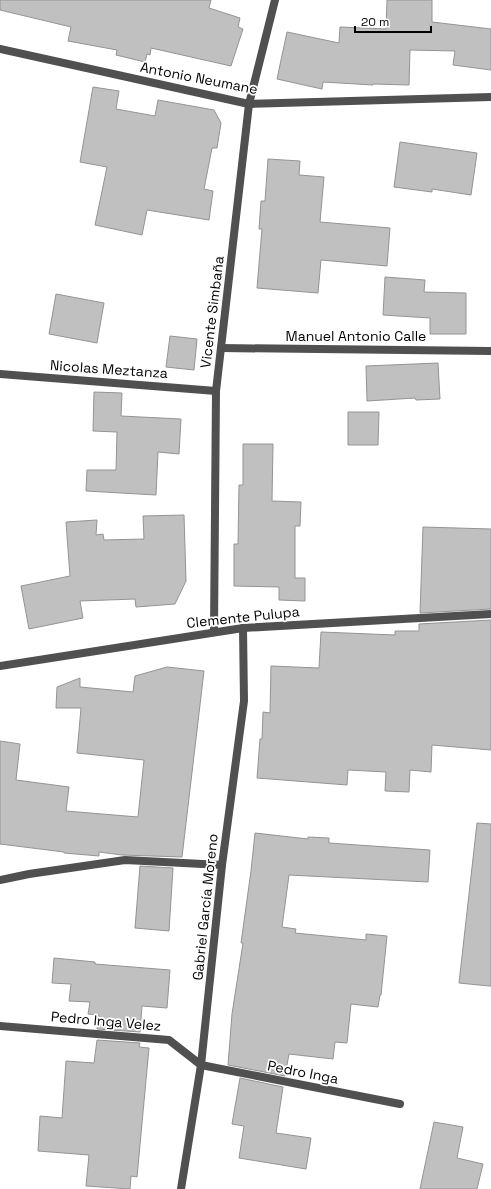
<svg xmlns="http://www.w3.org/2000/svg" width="491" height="1189" font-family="'Space Grotesk',sans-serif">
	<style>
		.building { fill: #c0c0c0; stroke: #949494 }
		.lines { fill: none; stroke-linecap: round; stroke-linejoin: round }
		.minor { stroke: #505050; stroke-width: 8 }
		.tertiary { stroke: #505050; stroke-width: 8 }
		.labels { text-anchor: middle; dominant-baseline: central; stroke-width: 3.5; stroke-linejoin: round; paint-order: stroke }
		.street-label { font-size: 14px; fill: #000; stroke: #fff }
	</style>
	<rect width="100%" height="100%" fill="#fff"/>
	<g class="building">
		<polygon points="0,0 211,0 209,8 240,18 238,27 243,29 231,66 151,48 150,55 147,54 145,62 116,55 117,50 68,41 71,27 0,10"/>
		<polygon points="387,0 432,0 432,22 491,29 491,70 453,65 455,51 410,50 409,85 373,84 373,85 323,82 322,89 277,79 287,32 339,43 340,27 386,29"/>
		<polygon points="93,87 119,91 116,109 155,116 158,100 214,110 221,123 217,148 212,148 204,189 213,191 209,220 147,210 142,235 95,225 107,167 80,162"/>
		<polygon points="400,142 477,153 471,195 432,189 432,192 394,187"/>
		<polygon points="268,159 300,161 299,175 324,177 320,222 390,228 387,266 321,260 318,293 257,288 262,229 259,229 261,201 265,201"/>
		<polygon points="385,277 425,280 424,292 466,293 466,334 430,334 430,318 383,315"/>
		<polygon points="56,294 104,303 97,343 49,334"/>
		<polygon points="170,336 197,339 194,370 166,367"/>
		<polygon points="438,363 440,399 416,400 415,398 367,401 366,366"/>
		<polygon points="94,392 122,393 121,416 181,419 179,454 158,452 156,495 86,491 87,470 116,470 117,432 93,431"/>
		<polygon points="348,412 379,412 378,445 348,445"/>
		<polygon points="243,444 273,444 272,501 301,502 300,526 295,526 295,578 305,578 305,601 279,600 279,587 234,586 234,544 238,544 239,485 243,485"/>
		<polygon points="184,515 186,581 175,604 136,607 135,599 80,601 83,618 29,629 21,586 70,576 66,522 97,520 96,535 103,534 104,540 144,539 143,516"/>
		<polygon points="423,527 491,529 491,609 420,613"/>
		<polygon points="491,620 491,750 432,745 431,772 410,770 409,792 385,791 386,772 348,770 347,785 257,778 260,739 262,739 263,712 270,713 271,666 319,668 321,632 395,635 395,631 419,631 419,624"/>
		<polygon points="167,667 204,671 182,857 122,855 99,852 99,856 64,853 64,852 0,844 0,741 20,744 16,780 69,787 66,811 138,817 144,760 77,753 81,708 56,708 57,687 80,678 80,687 133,692 135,676"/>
		<polygon points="477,823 491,824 491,986 489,986 459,983"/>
		<polygon points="255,833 308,839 308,837 329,838 329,843 430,850 428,882 289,875 282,927 296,929 295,933 366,940 366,934 387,936 381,995 380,995 378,1007 351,1004 347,1043 335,1042 333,1059 289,1054 285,1076 228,1065 232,1014 243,943 241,943 251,871"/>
		<polygon points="140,866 173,868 169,931 135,928"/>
		<polygon points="54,958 95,962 95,964 170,970 167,1008 142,1006 140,1032 97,1029 99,1015 88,1014 90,1002 69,1001 71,984 52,983"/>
		<polygon points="97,1040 140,1043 139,1047 149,1048 137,1177 131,1176 130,1189 86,1186 89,1155 38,1151 40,1116 62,1118 66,1061 94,1063"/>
		<polygon points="240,1078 283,1087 276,1133 311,1138 306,1169 239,1158 244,1126 232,1124"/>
		<polygon points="434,1122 463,1127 457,1158 483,1164 477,1189 420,1189"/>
	</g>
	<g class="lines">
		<g class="minor">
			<polyline points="0,49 249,104 491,97"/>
			<polyline points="221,348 491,351"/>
			<polyline points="0,374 216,391"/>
			<polyline points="243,628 491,614"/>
			<polyline points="214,631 216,391 249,104 275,0"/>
			<polyline points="0,880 29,874 125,860 222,865"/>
			<polyline points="0,1026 169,1040 201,1065 400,1104"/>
		</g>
		<polyline class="tertiary" points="0,666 243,628 244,701 222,865 201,1065 181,1189"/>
	</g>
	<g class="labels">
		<g class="street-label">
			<text transform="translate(199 78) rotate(11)">Antonio Neumane</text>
			<text transform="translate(212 312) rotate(-83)">Vicente Simbaña</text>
			<text x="356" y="336">Manuel Antonio Calle</text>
			<text transform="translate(109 369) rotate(4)">Nicolas Meztanza</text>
			<text transform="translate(243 617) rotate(-6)">Clemente Pulupa</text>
			<text transform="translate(205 907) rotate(-84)">Gabriel García Moreno</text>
			<text transform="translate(106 1021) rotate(5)">Pedro Inga Velez</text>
			<text transform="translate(303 1072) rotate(11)">Pedro Inga</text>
		</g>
	</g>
	<path d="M355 26v6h76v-6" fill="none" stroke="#000000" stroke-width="2"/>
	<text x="361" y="26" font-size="12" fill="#000000" stroke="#ffffff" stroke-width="3" paint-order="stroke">20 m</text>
</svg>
